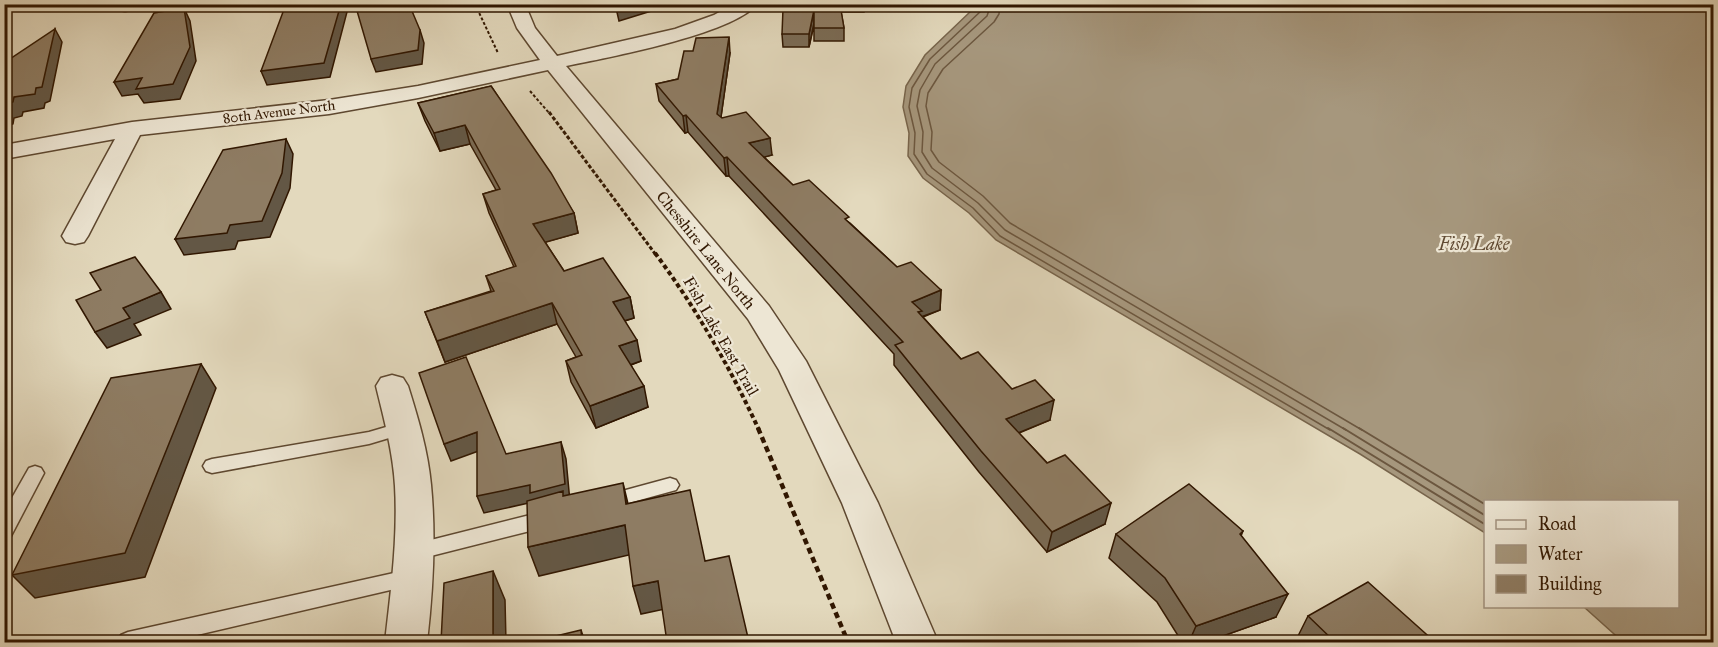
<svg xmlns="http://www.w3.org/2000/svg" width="1718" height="647" font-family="'IM FELL Great Primer',serif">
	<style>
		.water { fill: #a6977d; stroke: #77644b; stroke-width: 1.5 }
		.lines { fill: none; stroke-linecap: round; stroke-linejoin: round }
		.shore-far1 { stroke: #6c573f; stroke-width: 1.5 }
		.shore { stroke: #6c573f; stroke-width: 2 }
		.lane-casing { stroke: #5e4830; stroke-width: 3 }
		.street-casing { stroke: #5e4830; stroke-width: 3 }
		.path-far3 { stroke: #311701; stroke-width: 2; stroke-dasharray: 3 2; stroke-linecap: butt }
		.path-far2 { stroke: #311701; stroke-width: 3; stroke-dasharray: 4 2; stroke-linecap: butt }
		.path-far1 { stroke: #311701; stroke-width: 4; stroke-dasharray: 4.5 3; stroke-linecap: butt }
		.path { stroke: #311701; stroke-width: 4.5; stroke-dasharray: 6 4; stroke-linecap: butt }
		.lane { fill: #ede6d4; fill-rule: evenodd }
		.street { fill: #ede6d4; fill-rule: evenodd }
		.wall { fill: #7a6b55; stroke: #311701; stroke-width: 1.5 }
		.shaded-wall { fill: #635745; stroke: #311701; stroke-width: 1.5 }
		.building { fill: #8e7c63; stroke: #311701; stroke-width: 1.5 }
		.labels { text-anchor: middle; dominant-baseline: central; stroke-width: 4.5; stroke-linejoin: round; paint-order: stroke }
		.far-street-label { font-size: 14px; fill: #311701; stroke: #ede6d4 }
		.street-label { font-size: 16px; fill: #311701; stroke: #ede6d4 }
		.water-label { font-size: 18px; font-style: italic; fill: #604a33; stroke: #ede6d4 }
	</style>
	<rect width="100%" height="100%" fill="#e3d9bd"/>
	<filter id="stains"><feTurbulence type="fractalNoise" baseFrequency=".00333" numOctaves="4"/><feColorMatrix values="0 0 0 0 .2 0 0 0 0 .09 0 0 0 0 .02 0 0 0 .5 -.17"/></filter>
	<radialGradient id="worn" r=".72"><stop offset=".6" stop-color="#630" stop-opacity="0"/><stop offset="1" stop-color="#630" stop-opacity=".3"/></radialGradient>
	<polygon class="water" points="982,4 1713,5 1713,642 1623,642 1584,607 1678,606 1678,502 1486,502 1485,533 1360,454 996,240 969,213 923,178 908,156 909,133 903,107 906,86 925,55 972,10"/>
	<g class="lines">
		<g class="shore-far1">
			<polyline points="983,4 981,11 930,59 912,88 909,107 915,133 914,154 927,174 973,208 1000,236 1330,430"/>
			<polyline points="991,4 987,16 935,64 920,90 917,106 923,132 922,152 932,168 978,203 1005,230 1346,430"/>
			<polyline points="1000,4 999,14 994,22 943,69 928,93 926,106 932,132 931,150 939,162 983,196 1010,223 1362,430"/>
		</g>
		<g class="shore">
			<polyline points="1328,428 1486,525"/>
			<polyline points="1343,428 1486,516"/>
			<polyline points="1359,428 1486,505"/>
		</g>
		<g class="lane-casing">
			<g id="lane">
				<polygon points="403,422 409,424 411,428 409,432 369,444 212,473 206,471 203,466 206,461 212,459 369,432"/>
				<polygon points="35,466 41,468 44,473 11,536 4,539 4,512 29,468"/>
				<polygon points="670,478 676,480 679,485 676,490 607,509 600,507 598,502 600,497"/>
				<polygon points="546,511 553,514 555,519 553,524 546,527 415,560 408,558 405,552 408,546 415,544"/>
				<polygon points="412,569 419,571 422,577 419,583 412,585 167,642 117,642 121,635 128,632"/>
			</g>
		</g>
		<g class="street-casing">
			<g id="street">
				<polygon points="117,4 146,4 143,8 125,11 119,10"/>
				<path d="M507,4H525L535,28L557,56L675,29L714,15L734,4H757C733,34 606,58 566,66L769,306L806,361L878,503L938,642H896L842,503L779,370L748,319L548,70L418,98L329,114L140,135L88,236L84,242L75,244L66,242L62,236L115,139L4,159V145L132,122L329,100L418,86L540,60L517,28Z"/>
				<path d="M392,375L403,378L408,386C418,418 428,451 431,485C436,537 433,591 427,642H385C391,590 398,538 395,486C393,452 384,419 376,386L381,378Z"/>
			</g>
		</g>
		<g class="path-far3">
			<polyline points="475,4 498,53"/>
			<polyline points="530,91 550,114"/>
		</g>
		<polyline class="path-far2" points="549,112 656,255"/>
		<path class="path-far1" d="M655,253C696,308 730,367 759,430"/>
		<polyline class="path" points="758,428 848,642"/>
		<use href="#lane" class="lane"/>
		<use href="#street" class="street"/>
	</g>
	<g class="wall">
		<polygon points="814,4 864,4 864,12 841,12 844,28 844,41 814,41 814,25 809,47 783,47 782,34 814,8"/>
		<polygon points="730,53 721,117 772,155 764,157 793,185 850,223 897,267 941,290 940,310 923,317 961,359 1012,389 1050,420 1019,433 1105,524 1047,552 979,472 894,365 894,354 729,176 726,176 688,132 685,133 659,101 656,84 678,79"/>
		<polygon points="491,86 574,213 578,233 545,242 564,271 630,297 634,318 625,321 641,361 631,365 648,407 596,428 571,382 566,361 576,357 557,324 445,362 425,312 491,291 486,276 514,267 489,213 483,194 496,190 470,144 440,151 425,121 418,103"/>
		<polygon points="1243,531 1241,536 1276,617 1206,642 1182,642 1157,602 1109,558 1116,534"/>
		<polygon points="1308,616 1435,642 1298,642 1296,640"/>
	</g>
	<g class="shaded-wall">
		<polygon points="341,4 346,4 348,8 330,77 267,85 261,71"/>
		<polygon points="627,4 674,4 619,21 616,8"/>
		<polygon points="184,8 190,21 196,61 180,99 144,103 138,94 122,96 114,82"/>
		<polygon points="814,10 814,23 809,47 809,34"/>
		<polygon points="55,29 62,42 50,101 45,103 44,108 23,112 22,116 14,118 13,124 4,126 5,104 14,97 36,88"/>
		<polygon points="420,30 424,43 422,64 376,72 371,59"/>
		<polygon points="729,37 730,53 719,131 717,114"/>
		<polygon points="686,115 688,132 685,133 683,116"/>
		<polygon points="465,125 470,144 440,151 434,133"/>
		<polygon points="770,138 772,155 750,161 749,143"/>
		<polygon points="286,139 293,154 290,188 270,237 238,241 235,249 184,255 175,239 230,225"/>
		<polygon points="727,157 729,176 726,176 724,158"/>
		<polygon points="574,213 578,233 539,244 533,224"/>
		<polygon points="941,290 940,310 921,317 912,302"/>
		<polygon points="161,292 171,309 134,324 141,335 107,348 95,332 123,308"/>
		<polygon points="630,297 634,318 617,323 613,302"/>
		<polygon points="552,303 557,324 445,362 437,341"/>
		<polygon points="637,340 641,361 624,367 619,346"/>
		<polygon points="201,364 216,388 145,577 35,598 12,575"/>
		<polygon points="644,386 648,407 596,428 590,406"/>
		<polygon points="1054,400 1050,420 1003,439 1006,419"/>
		<polygon points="477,432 484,449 451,461 444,444"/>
		<polygon points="561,442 566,459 570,502 533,502 484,513 477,496"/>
		<polygon points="623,483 630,512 626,504"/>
		<polygon points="1111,503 1105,524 1047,552 1052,532"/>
		<polygon points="625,525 633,554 539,576 528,547"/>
		<polygon points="493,571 505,600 506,642 493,642"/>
		<polygon points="658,581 665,609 641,614 633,586"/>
		<polygon points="1288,594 1276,617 1206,642 1189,642 1196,626"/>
		<polygon points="581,630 585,642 582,642"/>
	</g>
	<g class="building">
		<polygon points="286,4 341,4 324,63 261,71"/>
		<polygon points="355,4 409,4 420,30 418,50 371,59"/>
		<polygon points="616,4 627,4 616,8"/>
		<polygon points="814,4 840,4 844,28 814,28 814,10 809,34 782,34 783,9 814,8"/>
		<polygon points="184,8 190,47 173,84 136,89 142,78 114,82 154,13"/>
		<polygon points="55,29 42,87 36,88 35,94 14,97 13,102 5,104 4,106 4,63"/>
		<polygon points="729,37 717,114 722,118 746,112 770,138 749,143 793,185 809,180 849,217 845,219 897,267 911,262 941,290 912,302 922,311 918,312 961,359 978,352 1012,389 1035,380 1054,400 1006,419 1047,463 1065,455 1111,503 1052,532 981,451 895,345 903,342 727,157 724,158 686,115 683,116 656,84 678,79 684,51 693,51 696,38"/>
		<polygon points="491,86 551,173 574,213 533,224 564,271 603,258 630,297 613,302 637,340 619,346 644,386 590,406 566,361 582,355 552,303 437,341 425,312 494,291 486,276 516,266 483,194 500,189 465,125 434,133 418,103"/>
		<polygon points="286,139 282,173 262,221 230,225 227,233 175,239 223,150"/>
		<polygon points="135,257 161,292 123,308 130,318 95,332 76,300 101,290 90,273"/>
		<polygon points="466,357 506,454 561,442 565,484 530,493 530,485 477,496 477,432 444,444 419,373"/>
		<polygon points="201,364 125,553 12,575 111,378"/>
		<polygon points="623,483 626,504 690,490 705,561 729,556 749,642 667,642 658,581 633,586 625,525 528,547 527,501 563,491 563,496"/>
		<polygon points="1189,484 1243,531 1240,534 1288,594 1196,626 1165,578 1116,534"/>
		<polygon points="493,571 493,642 441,642 444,583"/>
		<polygon points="1368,582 1435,642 1335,642 1308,616"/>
		<polygon points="581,630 582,642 531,642"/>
	</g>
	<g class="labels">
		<g class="far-street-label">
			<text transform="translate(279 112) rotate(-7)">80th Avenue North</text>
		</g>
		<g class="street-label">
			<text transform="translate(706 250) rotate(51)">Chesshire Lane North</text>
			<text transform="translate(721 336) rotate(60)">Fish Lake East Trail</text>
		</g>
		<g class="water-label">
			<text x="1474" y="244">Fish Lake</text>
		</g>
	</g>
	<rect width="1718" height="647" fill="none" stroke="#e3d9bd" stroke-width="24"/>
	<rect x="6" y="6" width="1706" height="635" fill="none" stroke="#311701" stroke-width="3"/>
	<rect x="12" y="12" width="1694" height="623" fill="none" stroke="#311701" stroke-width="1.5"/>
	<rect x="1484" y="500" width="195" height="108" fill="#ede6d4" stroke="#a29380" stroke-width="1.5"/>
	<rect x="1496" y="520" width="30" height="9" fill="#ede6d4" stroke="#a29380" stroke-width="1.5"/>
	<text x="1538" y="530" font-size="18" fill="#311701">Road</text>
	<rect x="1496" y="545" width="30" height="18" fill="#a6977d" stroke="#a29380" stroke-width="1.5"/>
	<text x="1538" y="560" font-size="18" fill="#311701">Water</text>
	<rect x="1496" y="575" width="30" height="18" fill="#8e7c63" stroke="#a29380" stroke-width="1.5"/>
	<text x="1538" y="590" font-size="18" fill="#311701">Building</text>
	<rect width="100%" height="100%" filter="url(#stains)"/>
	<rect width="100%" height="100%" fill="url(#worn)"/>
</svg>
